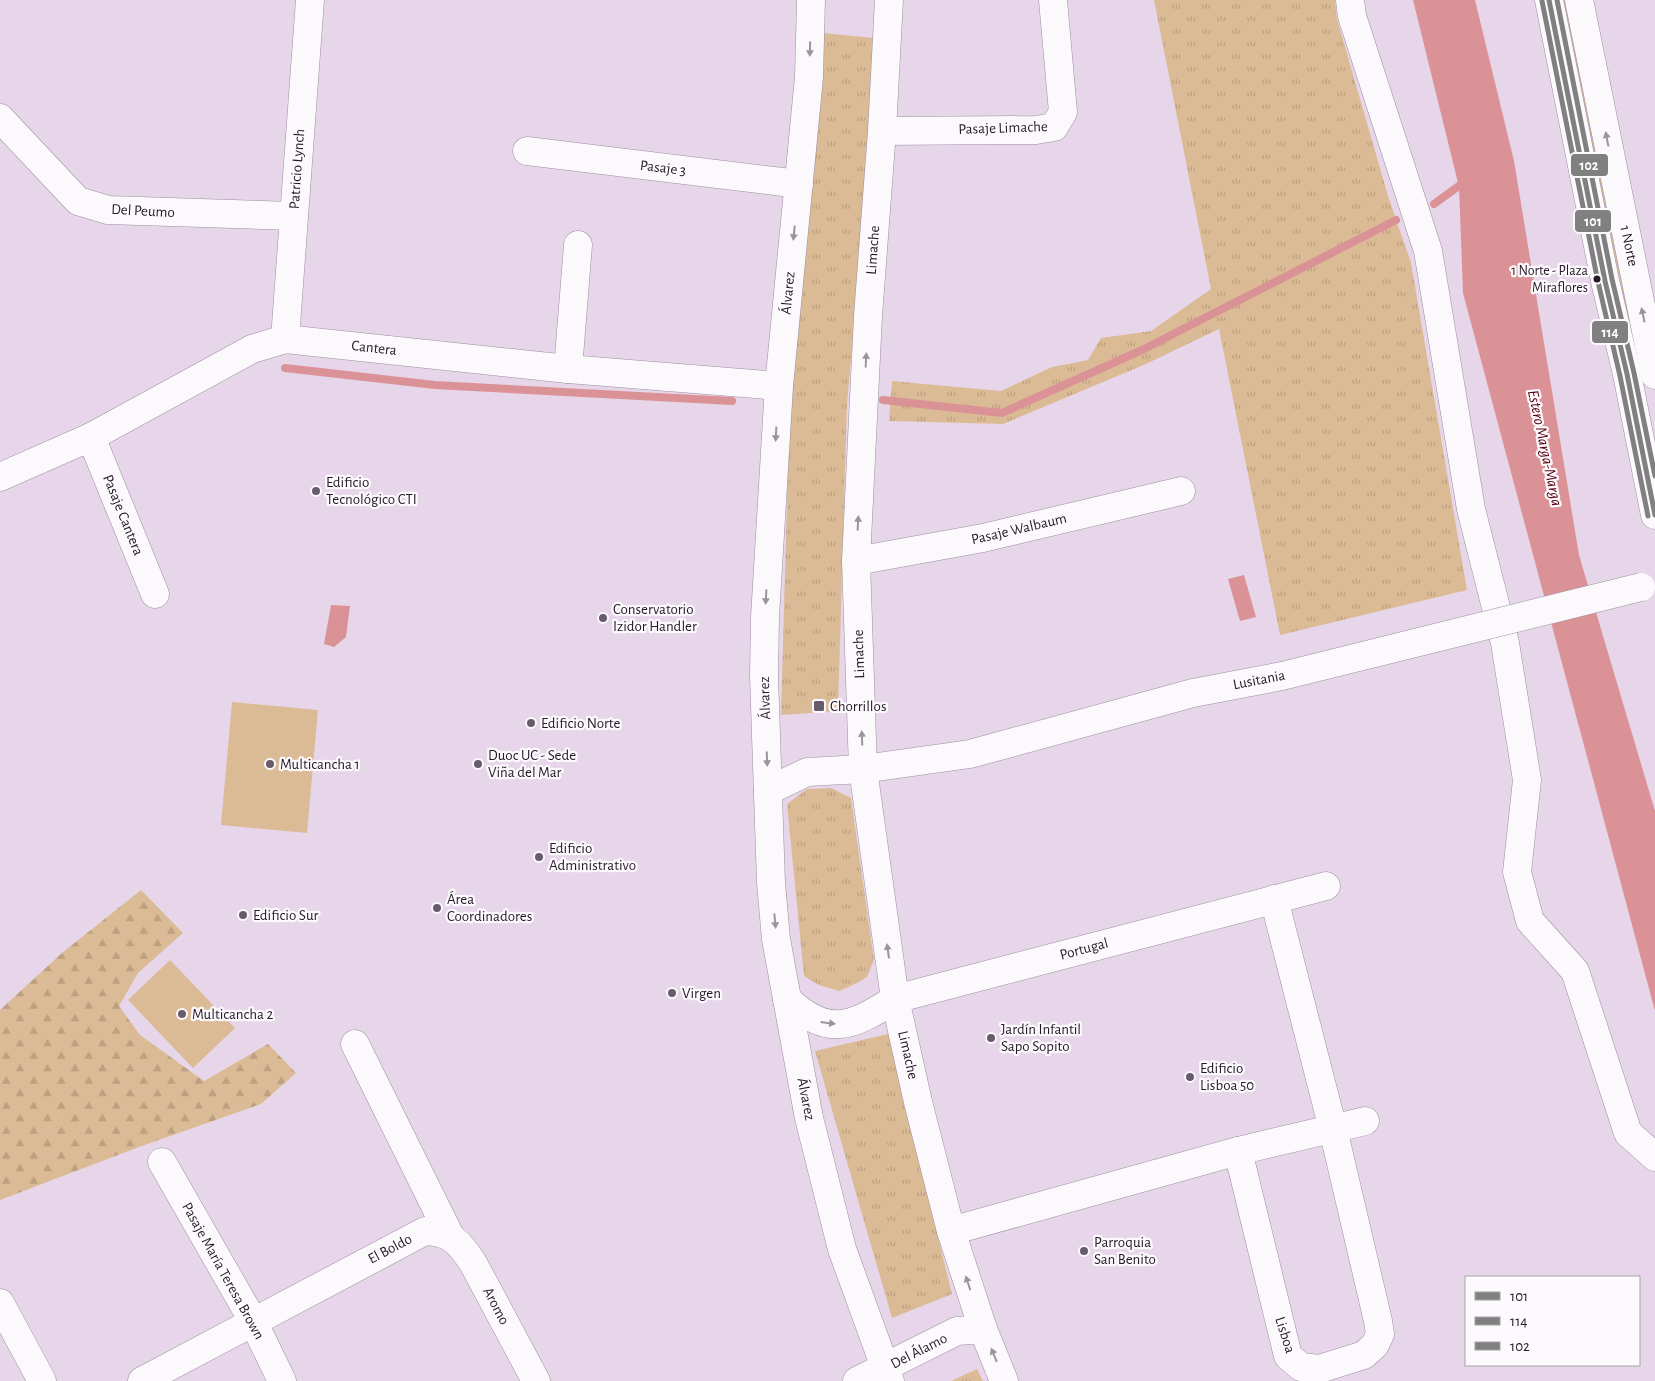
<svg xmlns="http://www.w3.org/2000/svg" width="1655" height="1381" font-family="'Alegreya Sans',sans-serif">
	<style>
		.grass { fill: url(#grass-tufts) }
		.forest { fill: url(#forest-firs) }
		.garden { fill: #dbbb95 }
		.water { fill: #db9297 }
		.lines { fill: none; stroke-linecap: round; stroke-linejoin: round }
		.stream { stroke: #db9297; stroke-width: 8 }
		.minor-casing { stroke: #9b8e9e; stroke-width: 29 }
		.tertiary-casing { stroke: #9b8e9e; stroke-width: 29 }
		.primary-casing { stroke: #9b8e9e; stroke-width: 29 }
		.minor { stroke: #fbf9fc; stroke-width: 28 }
		.tertiary { stroke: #fbf9fc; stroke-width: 28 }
		.primary { stroke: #fbf9fc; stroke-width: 28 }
		.tertiary-bridge-casing { stroke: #9b8e9e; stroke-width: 29; stroke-linecap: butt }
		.tertiary-bridge { stroke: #fbf9fc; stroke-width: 28 }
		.bus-1-casing { stroke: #fdfafe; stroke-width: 9 }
		.bus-2-casing { stroke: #fdfafe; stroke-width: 9 }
		.bus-3-casing { stroke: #fdfafe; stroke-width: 9 }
		.bus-1 { stroke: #808080; stroke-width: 5 }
		.bus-2 { stroke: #808080; stroke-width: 5 }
		.bus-3 { stroke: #808080; stroke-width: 5 }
		.oneway { fill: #9a949c }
		.bus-dot { fill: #241926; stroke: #fdfafe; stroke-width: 2 }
		.poi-dot { fill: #685b6b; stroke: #fdfafe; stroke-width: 2 }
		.labels { text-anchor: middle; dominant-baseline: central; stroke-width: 4.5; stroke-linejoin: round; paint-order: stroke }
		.bus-label { font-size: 14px; fill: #241926; stroke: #fdfafe; text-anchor: end }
		.street-label { font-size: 15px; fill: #241926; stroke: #fdfafe }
		.poi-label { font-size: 15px; fill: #241926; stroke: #fdfafe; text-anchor: start }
		.water-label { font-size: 16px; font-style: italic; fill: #5a000e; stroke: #fdfafe }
		.line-badge { stroke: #fdfafe; stroke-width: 2 }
		.badge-label { font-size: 14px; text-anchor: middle; font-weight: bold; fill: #fff }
	</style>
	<defs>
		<pattern id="grass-tufts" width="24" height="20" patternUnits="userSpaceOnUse" patternTransform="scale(1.25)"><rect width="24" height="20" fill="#dbbb95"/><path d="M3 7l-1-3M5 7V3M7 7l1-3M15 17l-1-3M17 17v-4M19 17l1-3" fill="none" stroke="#bca080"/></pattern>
		<pattern id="forest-firs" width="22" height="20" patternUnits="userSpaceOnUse" patternTransform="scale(1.25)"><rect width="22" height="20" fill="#dbbb95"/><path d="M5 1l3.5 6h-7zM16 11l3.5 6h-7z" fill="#bca080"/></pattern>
	</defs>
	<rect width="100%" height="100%" fill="#e7d6ea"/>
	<g class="grass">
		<polygon points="1154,0 1335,0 1337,19 1388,196 1411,263 1467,590 1280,635 1219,329 1146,364 1003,424 889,421 892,381 1001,391 1052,367 1088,360 1101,338 1151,331 1211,289"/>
		<polygon points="1563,0 1570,0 1638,335 1631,336"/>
		<polygon points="823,33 873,38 866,195 847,403 838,711 781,715 790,395"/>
		<polygon points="831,788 851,798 874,960 867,977 857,983 839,991 819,985 804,976 787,804 807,789"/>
		<polygon points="888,1034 952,1294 892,1318 815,1051"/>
		<polygon points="977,1369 983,1381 951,1381"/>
	</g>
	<polygon class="forest" points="141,890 183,933 138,973 119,1006 140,1035 204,1081 268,1044 296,1073 261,1104 139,1147 0,1200 0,1010 62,953"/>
	<g class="garden">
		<polygon points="232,702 318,710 307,833 221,825"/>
		<polygon points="170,960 235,1028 193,1068 128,1000"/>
	</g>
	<g class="water">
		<polygon points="1413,0 1475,0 1514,161 1579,555 1655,811 1655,1011 1463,293 1459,187"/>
		<polygon points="1244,575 1256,617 1240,621 1228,579"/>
		<polygon points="331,605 350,606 346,637 334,647 324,644"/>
	</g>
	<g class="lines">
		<g class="stream">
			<polyline points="1434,204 1467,180"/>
			<polyline points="285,368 435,385 732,401"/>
			<polyline points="883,400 1002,413 1142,350 1396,220"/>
		</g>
		<g class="minor-casing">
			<g id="minor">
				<polyline points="1350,0 1352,16 1428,251 1471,509 1505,643 1527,780 1517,872 1530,921 1575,971 1628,1133 1655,1157"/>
				<polyline points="0,118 78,201 108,210 293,216"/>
				<polyline points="882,131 1036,130 1054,127 1063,112 1053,0"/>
				<polyline points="527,151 799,184"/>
				<polyline points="285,339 310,0"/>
				<polyline points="568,369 578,245"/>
				<polyline points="91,437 155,594"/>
				<polyline points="0,477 91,437 252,349 285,339 568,369 779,386"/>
				<polyline points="856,561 983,538 1181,491"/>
				<polyline points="895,999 1326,886"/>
				<polyline points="355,1044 450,1236"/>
				<polyline points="1238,1151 1288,1356 1301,1367 1319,1369 1364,1355 1375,1345 1380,1334 1378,1321 1333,1129 1274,899"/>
				<polyline points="162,1162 253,1321 282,1381"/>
				<polyline points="951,1231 1238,1151 1365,1121"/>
				<polyline points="0,1303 42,1381"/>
			</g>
		</g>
		<g class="tertiary-casing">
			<g id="tertiary">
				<polyline points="863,769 970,754 1193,693 1282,676"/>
				<path d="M142,1381L425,1231C451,1232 459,1242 473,1263L536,1381"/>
				<polyline points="857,1381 957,1331 983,1329"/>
			</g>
		</g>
		<g class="primary-casing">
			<g id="primary">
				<polyline points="811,0 809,77 779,386 765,617 764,676 771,883 776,939 809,1118 842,1249 890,1381"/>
				<polyline points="889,0 882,131 868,316 856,561 863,769 895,999 918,1102 951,1231 983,1329 1004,1381"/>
				<polyline points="1549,0 1605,281 1627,374 1655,515"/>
				<polyline points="1579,0 1655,375"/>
				<polyline points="768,791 807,772 863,769"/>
				<path d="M787,999C827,1038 852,1027 895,999"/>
			</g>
		</g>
		<use href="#minor" class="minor"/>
		<use href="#tertiary" class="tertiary"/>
		<use href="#primary" class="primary"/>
		<g class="tertiary-bridge-casing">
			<polyline id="tertiary-bridge" points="1282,676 1641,587"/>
		</g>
		<use href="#tertiary-bridge" class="tertiary-bridge"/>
		<g class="bus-1-casing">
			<polyline id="bus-1" points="1549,0 1605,281 1627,374 1655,515"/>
		</g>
		<g class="bus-2-casing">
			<polyline id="bus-2" points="1542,1 1598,282 1620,376 1648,516"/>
		</g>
		<g class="bus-3-casing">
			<polyline id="bus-3" points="1557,0 1612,279 1634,373 1655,476"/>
		</g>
		<use href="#bus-1" class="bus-1"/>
		<use href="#bus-2" class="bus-2"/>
		<use href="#bus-3" class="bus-3"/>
	</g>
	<defs><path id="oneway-solid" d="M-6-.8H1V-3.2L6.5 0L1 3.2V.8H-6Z" transform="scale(1.25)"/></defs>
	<g class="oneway">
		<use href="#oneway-solid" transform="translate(810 49) rotate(91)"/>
		<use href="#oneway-solid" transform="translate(1607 139) rotate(-101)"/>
		<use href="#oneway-solid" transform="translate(794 233) rotate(96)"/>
		<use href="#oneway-solid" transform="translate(1643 315) rotate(-102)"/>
		<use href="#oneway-solid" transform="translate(866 360) rotate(-87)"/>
		<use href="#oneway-solid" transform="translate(776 434) rotate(93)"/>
		<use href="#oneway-solid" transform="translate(858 523) rotate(-87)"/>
		<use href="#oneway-solid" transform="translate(766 597) rotate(93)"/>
		<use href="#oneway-solid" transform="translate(862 738) rotate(-92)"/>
		<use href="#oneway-solid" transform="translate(767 759) rotate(88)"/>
		<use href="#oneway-solid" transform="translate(775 921) rotate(85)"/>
		<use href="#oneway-solid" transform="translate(888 951) rotate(-98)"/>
		<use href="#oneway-solid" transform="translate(828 1023) rotate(7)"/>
		<use href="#oneway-solid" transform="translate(968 1283) rotate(-108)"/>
		<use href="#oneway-solid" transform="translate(994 1355) rotate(-112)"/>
	</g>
	<circle class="bus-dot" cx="1597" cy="279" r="4.5"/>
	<g class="poi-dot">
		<circle cx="316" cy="491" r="5"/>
		<circle cx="603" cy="618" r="5"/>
		<rect x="813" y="700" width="12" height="12" rx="2.5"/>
		<circle cx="531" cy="723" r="5"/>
		<circle cx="270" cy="764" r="5"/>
		<circle cx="478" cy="764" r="5"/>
		<circle cx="539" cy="857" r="5"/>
		<circle cx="437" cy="908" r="5"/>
		<circle cx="243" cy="915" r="5"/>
		<circle cx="672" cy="993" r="5"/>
		<circle cx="182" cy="1014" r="5"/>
		<circle cx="991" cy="1038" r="5"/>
		<circle cx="1190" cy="1077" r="5"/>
		<circle cx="1084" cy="1251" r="5"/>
	</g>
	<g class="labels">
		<g class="bus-label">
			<text x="1588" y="271">1 Norte - Plaza<tspan x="1588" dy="17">Miraflores</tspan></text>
		</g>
		<g class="street-label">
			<text transform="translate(1003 128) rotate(-2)">Pasaje Limache</text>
			<text transform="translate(663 168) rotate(7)">Pasaje 3</text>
			<text transform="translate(297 169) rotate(-86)">Patricio Lynch</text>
			<text transform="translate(143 211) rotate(3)">Del Peumo</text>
			<text transform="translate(1629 246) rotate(78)">1 Norte</text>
			<text transform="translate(873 250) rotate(-86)">Limache</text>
			<text transform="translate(788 293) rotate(-84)">Álvarez</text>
			<text transform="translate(374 348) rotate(6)">Cantera</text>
			<text transform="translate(123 515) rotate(68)">Pasaje Cantera</text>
			<text transform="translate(1019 529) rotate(-13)">Pasaje Walbaum</text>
			<text transform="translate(859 654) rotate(-92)">Limache</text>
			<text transform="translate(1259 680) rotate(-11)">Lusitania</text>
			<text transform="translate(765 698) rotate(-92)">Álvarez</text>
			<text transform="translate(1084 949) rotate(-15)">Portugal</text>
			<text transform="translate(908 1055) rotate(77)">Limache</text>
			<text transform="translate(806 1099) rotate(79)">Álvarez</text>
			<text transform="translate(390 1249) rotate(-28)">El Boldo</text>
			<text transform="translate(223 1271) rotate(61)">Pasaje María Teresa Brown</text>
			<text transform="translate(496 1306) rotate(62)">Aromo</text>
			<text transform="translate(1285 1335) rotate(72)">Lisboa</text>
			<text transform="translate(919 1351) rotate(-27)">Del Álamo</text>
		</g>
		<g class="poi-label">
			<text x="326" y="482">Edificio<tspan x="326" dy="17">Tecnológico CTI</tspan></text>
			<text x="613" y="609">Conservatorio<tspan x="613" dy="17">Izidor Handler</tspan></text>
			<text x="830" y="706">Chorrillos</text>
			<text x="541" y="723">Edificio Norte</text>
			<text x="488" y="755">Duoc UC - Sede<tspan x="488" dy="17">Viña del Mar</tspan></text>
			<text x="280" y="764">Multicancha 1</text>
			<text x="549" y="848">Edificio<tspan x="549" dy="17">Administrativo</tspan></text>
			<text x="447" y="899">Área<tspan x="447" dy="17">Coordinadores</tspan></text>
			<text x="253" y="915">Edificio Sur</text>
			<text x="682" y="993">Virgen</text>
			<text x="192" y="1014">Multicancha 2</text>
			<text x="1001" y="1029">Jardín Infantil<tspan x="1001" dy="17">Sapo Sopito</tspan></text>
			<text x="1200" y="1068">Edificio<tspan x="1200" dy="17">Lisboa 50</tspan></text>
			<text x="1094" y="1242">Parroquia<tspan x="1094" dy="17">San Benito</tspan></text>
		</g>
		<g class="water-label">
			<text transform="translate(1545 448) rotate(78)">Estero Marga-Marga</text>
		</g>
	</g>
	<g class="line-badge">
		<rect x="1570" y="153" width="39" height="24" rx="5" fill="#808080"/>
		<rect x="1574" y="209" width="38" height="24" rx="5" fill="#808080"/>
		<rect x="1591" y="320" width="38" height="24" rx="5" fill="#808080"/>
	</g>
	<g class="badge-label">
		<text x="1589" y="170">102</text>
		<text x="1593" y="226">101</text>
		<text x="1610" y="337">114</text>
	</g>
	<rect x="1465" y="1276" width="175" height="90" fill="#fdfafe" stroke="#a6a0a8"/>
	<rect x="1475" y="1292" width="25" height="8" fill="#808080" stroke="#a6a0a8"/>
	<text x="1510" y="1301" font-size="15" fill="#241926">101</text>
	<rect x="1475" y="1317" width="25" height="8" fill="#808080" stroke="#a6a0a8"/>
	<text x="1510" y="1326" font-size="15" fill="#241926">114</text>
	<rect x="1475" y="1342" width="25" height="8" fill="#808080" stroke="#a6a0a8"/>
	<text x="1510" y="1351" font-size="15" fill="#241926">102</text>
</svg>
